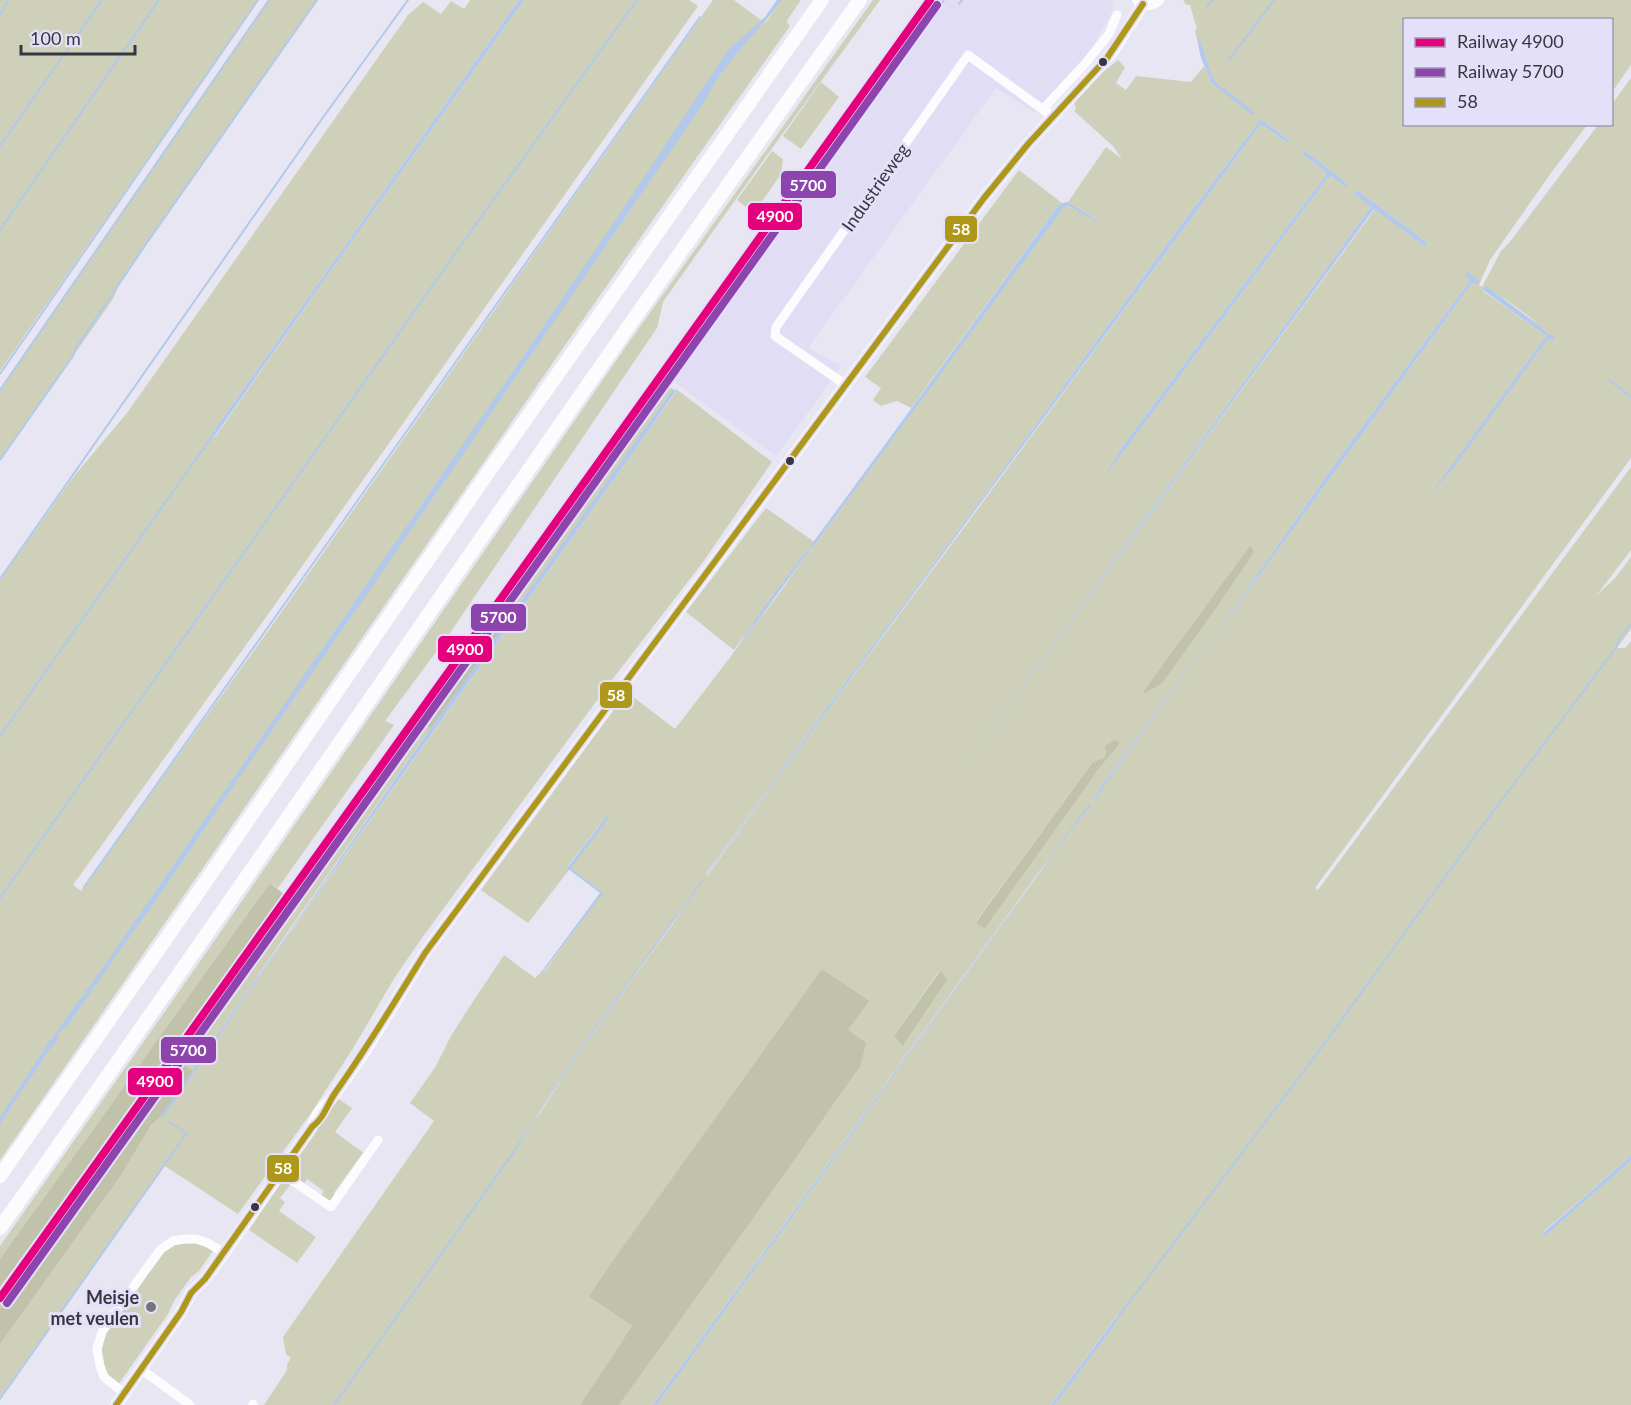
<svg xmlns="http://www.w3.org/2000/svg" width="1631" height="1405" font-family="Lato,sans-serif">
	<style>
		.built { fill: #e0ddf4 }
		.green { fill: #ced0b9; fill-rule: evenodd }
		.forest { fill: #c0c2aa }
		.water { fill: #b2c9ec }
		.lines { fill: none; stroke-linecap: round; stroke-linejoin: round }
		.stream { stroke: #b2c9ec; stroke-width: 2 }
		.minor { stroke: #fcfbfd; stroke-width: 9 }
		.major { stroke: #fcfbfd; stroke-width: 12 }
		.highway { stroke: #fcfbfd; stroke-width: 14 }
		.bus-1-casing { stroke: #e4e0f9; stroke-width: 10 }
		.bus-1 { stroke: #ae981a; stroke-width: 6 }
		.rail-1-casing { stroke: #e4e0f9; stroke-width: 12 }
		.rail-2-casing { stroke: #e4e0f9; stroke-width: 12 }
		.rail-1 { stroke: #e5007d; stroke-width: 8 }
		.rail-2 { stroke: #8e44ad; stroke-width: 8 }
		.bus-dot { fill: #383640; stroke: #e4e0f9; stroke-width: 2 }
		.poi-dot { fill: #76747f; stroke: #e4e0f9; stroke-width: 2 }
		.labels { text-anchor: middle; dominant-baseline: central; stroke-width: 6; stroke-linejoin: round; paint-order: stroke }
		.street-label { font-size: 18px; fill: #383640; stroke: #e4e0f9 }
		.poi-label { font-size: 18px; font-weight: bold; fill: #383640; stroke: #e4e0f9; text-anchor: end }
		.line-badge { stroke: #e4e0f9; stroke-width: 2 }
		.badge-label { font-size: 16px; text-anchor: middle; font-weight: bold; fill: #fff }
	</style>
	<rect width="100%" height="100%" fill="#e8e6f3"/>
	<polygon class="built" points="938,0 1113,0 1112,12 1092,48 1035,113 996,88 808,348 842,366 776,456 673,381"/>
	<g class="green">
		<polygon points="0,0 258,0 0,371"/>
		<polygon points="268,0 318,0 128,269 120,282 113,299 8,449 0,458 0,389"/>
		<path d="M470,0H519L211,435L215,437L325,279L524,0H689L698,6L264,620L73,885L81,891L273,624L713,0H734L765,23L782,0H801L788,19L787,22L790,26C523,401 264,782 0,1160V580L74,476L127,413L408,15L423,2L441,14L451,1L464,9Z"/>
		<polygon points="873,0 880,0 760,165 663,302 657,328 450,633 385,721 394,725 278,888 270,883 0,1259 0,1246 199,963 627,345"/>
		<path d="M1183,0H1631V65L1612,92V20H1404V124L1587,125L1551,173L1490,260L1479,285L1482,287L1501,251L1509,243L1598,125L1612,124V104L1631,78V458L1315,888L1318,890L1631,467V550L1596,596L1616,577L1631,557V629L1617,648H1625L1631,641V1156L1542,1233L1546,1235L1631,1161V1405H1055L1117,1322L1119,1313L1051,1405H657L1035,879L1091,805L1038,873L653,1405H619L743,1233L860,1067L590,1295L632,1326L580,1405H264L287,1370V1364L291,1358L286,1354L283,1337L434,1121L410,1103L436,1066L451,1036L470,1006L504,955L535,978L542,971L544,972L602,893L571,868L606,817L567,867L569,870L528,923L481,890L627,692L675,729L781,591L808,552L807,550L734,650L686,612L766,508L816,543L1064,206L1067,205L1097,221V219L1068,202L1106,147L1122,159L1113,146L1074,111L1076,108L1074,103L1103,72L1118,60L1125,67L1116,83L1126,90L1136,76L1191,82L1204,66L1213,83L1252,114L1253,112L1217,83L1212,76L1200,39H1197L1195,30L1197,29L1190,5H1186ZM1261,119L1288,139L1286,142L1263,125H1260L966,525L807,738L707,876L705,875L828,706L967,519L1181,225ZM1306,152L1348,184L1346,186L1331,176L1326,180L1108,472L1122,447L1326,175V172L1303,155ZM1357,190L1428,243L1425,246L1375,209L992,729L1371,207ZM1465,277L1476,284L1472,283L1240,602L1214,633L1095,799L1093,798L1215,631L1236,605L1337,461L1469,282V279ZM1486,287C1502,297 1543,324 1552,340L1548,339L1437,486L1546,336L1483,291ZM1120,743L1098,770L983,928L976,921L1093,762L1104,758L1106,753ZM701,882L674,922L575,1058L541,1112L518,1143L534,1120L573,1058ZM939,971L948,979L904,1045L894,1036Z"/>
		<polygon points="821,82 839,97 801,149 783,136"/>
		<polygon points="772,151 783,159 781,174 754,213 737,200"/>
		<polygon points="1019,170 1062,203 1057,207 911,408 897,401 881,406 873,400 881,388 865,377"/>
		<polygon points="663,384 673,389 504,628 496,622 430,719 428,732 289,930 193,1071 178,1060 0,1309 0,1302 436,694 497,622 557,533 621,444"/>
		<polygon points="675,388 772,462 703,562 615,676 424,935 395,977 352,1050 311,1113 238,1214 165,1166 0,1397 0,1344 120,1177 151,1125 161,1116 163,1117 289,934 637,447 676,392"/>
		<path d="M337,1098L352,1108L335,1132L365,1154H362L334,1193L336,1195L330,1202L321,1196L324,1191L307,1179L304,1184L287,1171C304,1146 322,1123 337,1098Z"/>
		<polygon points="283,1180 290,1185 280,1198 285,1202 279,1211 316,1237 297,1263 249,1230"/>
		<polygon points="179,1243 199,1243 214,1249 199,1271 191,1277 174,1301 168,1314 118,1385 108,1376 101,1356 104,1335 164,1252 171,1247"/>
	</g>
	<g class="forest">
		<polygon points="1250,546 1254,552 1214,611 1162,683 1144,694 1143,692"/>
		<polygon points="497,622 504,628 428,732 430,719"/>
		<polygon points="1115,740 1120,743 1098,770 984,929 976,922 1093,762 1104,758 1106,753 1105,746"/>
		<polygon points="270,883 285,895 171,1055 0,1287 0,1259"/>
		<polygon points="822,969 869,1001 848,1030 866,1043 860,1067 743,1233 619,1405 580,1405 632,1326 589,1296 610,1265"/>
		<polygon points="940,971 948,979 903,1046 894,1036"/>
		<polygon points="178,1060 193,1071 161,1116 151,1125 120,1177 0,1344 0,1309"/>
	</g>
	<g class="water">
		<polygon points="519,0 524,0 325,279 214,437 211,435"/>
		<path d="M777,0H782C757,34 723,62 705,101L361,603L252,759L160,894L67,1026L59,1033L56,1042L49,1050L0,1124V1117L45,1048L111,956L479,421L611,227L721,61L730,48L765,17Z"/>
		<polygon points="1197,39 1200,39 1212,76 1217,83 1254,112 1252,115 1212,83 1201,58"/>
		<path d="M1261,119L1289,140L1286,142L1263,125H1260C1076,376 889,625 706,876H705L828,706L967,519L1181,225Z"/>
		<polygon points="1305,151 1348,184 1346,187 1331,176 1326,180 1103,479 1122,447 1326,175 1326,172 1302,154"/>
		<polygon points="1357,190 1428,243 1425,246 1374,209 955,780 1371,207 1354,193"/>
		<path d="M1068,202L1098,220L1096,221L1067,205L1064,207L813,547L811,545C894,433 976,320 1057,207L1062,203Z"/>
		<polygon points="1468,272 1479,281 1478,283 1476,284 1472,283 1240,602 1214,633 1095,799 1093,798 1215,631 1236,605 1337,461 1469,282 1469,279 1465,276"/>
		<polygon points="1486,286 1540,326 1548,334 1554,336 1554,339 1553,340 1548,339 1454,467 1429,496 1546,336 1483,290"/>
		<polygon points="673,389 676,391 637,447 292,929 163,1118 161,1116 428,732"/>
		<polygon points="807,550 809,551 729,660 760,613"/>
		<polygon points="1089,804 1091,805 1035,879 657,1405 653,1405"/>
		<polygon points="607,816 609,818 571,868 603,893 543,972 542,971 600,893 567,868"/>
		<polygon points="701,881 702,882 575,1058 519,1144 518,1143 534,1120 573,1058"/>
		<polygon points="1631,1156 1631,1161 1546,1235 1542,1234"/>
		<polygon points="1121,1311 1117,1322 1055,1405 1051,1405"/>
	</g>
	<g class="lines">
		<g class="stream">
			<polyline points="959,4 962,0"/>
			<polyline points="1207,7 1212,0"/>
			<polyline points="0,14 9,0"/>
			<polyline points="1229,60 1274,0"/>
			<polyline points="0,146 102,0"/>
			<polyline points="0,230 159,0"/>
			<polyline points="0,374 258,0"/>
			<polyline points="1609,380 1630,396"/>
			<polyline points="667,384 944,0"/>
			<polyline points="0,390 269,0"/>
			<polyline points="0,460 73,356 76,348 144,247 317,0"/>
			<polyline points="0,579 319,123 408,0"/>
			<polyline points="0,736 213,435"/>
			<polyline points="84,887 700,17"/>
			<polyline points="0,898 476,224 637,0"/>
			<polyline points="1118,1317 1322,1047 1477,833 1615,649 1620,638 1631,624"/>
			<polyline points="0,1399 184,1137 187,1133 170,1123"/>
			<polyline points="334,1405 520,1143"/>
		</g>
		<g class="minor">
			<polyline points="1043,109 1085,64 1109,34 1117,15"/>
			<polyline points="846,385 775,336 776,327 968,55 1053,117"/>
			<polyline points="280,1172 331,1207 378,1140"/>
			<polyline points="141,1369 190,1405"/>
			<polyline points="124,1393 104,1377 100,1366 97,1349 102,1332 144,1272 161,1249 173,1241 185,1239 196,1239 208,1243 224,1253"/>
			<polyline points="253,1405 253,1404"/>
		</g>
		<g class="major">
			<path d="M1138,0C1145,5 1151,6 1158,0"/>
			<path d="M116,1405L181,1312L191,1293L205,1279L224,1253L312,1127C316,1117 320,1109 329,1102L365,1051L425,953L984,198L1028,144L1107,58L1115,48L1143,4"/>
		</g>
		<g class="highway">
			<polyline points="0,1176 168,936 492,467 822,0"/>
			<path d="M0,1228C290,821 568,405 860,0"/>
		</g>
		<g class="bus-1-casing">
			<path id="bus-1" d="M116,1405L181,1312L191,1293L205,1279L312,1127C324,1118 327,1105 335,1093C367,1048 396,1000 425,953L984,198L1028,144L1107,58L1143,4"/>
		</g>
		<use href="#bus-1" class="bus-1"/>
		<g class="rail-1-casing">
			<polyline id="rail-1" points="0,1298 930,0"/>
		</g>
		<g class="rail-2-casing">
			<polyline id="rail-2" points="7,1303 937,5"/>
		</g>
		<use href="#rail-1" class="rail-1"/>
		<use href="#rail-2" class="rail-2"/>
	</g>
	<g class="bus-dot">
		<circle cx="1103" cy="62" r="5"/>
		<circle cx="790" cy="461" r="5"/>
		<circle cx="255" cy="1207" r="5"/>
	</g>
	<circle class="poi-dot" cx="151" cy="1307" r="6"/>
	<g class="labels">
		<g class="street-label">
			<text transform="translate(875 187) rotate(-55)">Industrieweg</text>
		</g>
		<g class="poi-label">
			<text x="139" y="1297">Meisje<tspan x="139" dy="21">met veulen</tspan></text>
		</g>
	</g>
	<g class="line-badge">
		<rect x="780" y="170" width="57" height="29" rx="6" fill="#8e44ad"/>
		<rect x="747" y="202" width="56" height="29" rx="6" fill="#e5007d"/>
		<rect x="944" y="215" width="34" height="28" rx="6" fill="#ae981a"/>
		<rect x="470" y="603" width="57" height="29" rx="6" fill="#8e44ad"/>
		<rect x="437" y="635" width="56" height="28" rx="6" fill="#e5007d"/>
		<rect x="599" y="681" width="34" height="28" rx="6" fill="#ae981a"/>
		<rect x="160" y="1036" width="57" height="28" rx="6" fill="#8e44ad"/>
		<rect x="127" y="1067" width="56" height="29" rx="6" fill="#e5007d"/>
		<rect x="266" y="1154" width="34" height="29" rx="6" fill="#ae981a"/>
	</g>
	<g class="badge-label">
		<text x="808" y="191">5700</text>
		<text x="775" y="222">4900</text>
		<text x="961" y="235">58</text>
		<text x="498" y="623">5700</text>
		<text x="465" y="655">4900</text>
		<text x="616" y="701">58</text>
		<text x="188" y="1056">5700</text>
		<text x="155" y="1087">4900</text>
		<text x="283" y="1174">58</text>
	</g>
	<rect x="1403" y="18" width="210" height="108" fill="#e4e0f9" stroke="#9f9caf" stroke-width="1.5"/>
	<rect x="1415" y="38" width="30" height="9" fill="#e5007d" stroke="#9f9caf" stroke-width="1.5"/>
	<text x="1457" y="48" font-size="18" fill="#383640">Railway 4900</text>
	<rect x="1415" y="68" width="30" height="9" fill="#8e44ad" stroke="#9f9caf" stroke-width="1.5"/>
	<text x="1457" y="78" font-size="18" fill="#383640">Railway 5700</text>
	<rect x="1415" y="98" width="30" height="9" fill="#ae981a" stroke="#9f9caf" stroke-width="1.5"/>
	<text x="1457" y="108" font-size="18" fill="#383640">58</text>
	<path d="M21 45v9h114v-9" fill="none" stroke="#383640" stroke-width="3"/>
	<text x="30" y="45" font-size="18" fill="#383640" stroke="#e4e0f9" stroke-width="4.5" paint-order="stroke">100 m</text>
</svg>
